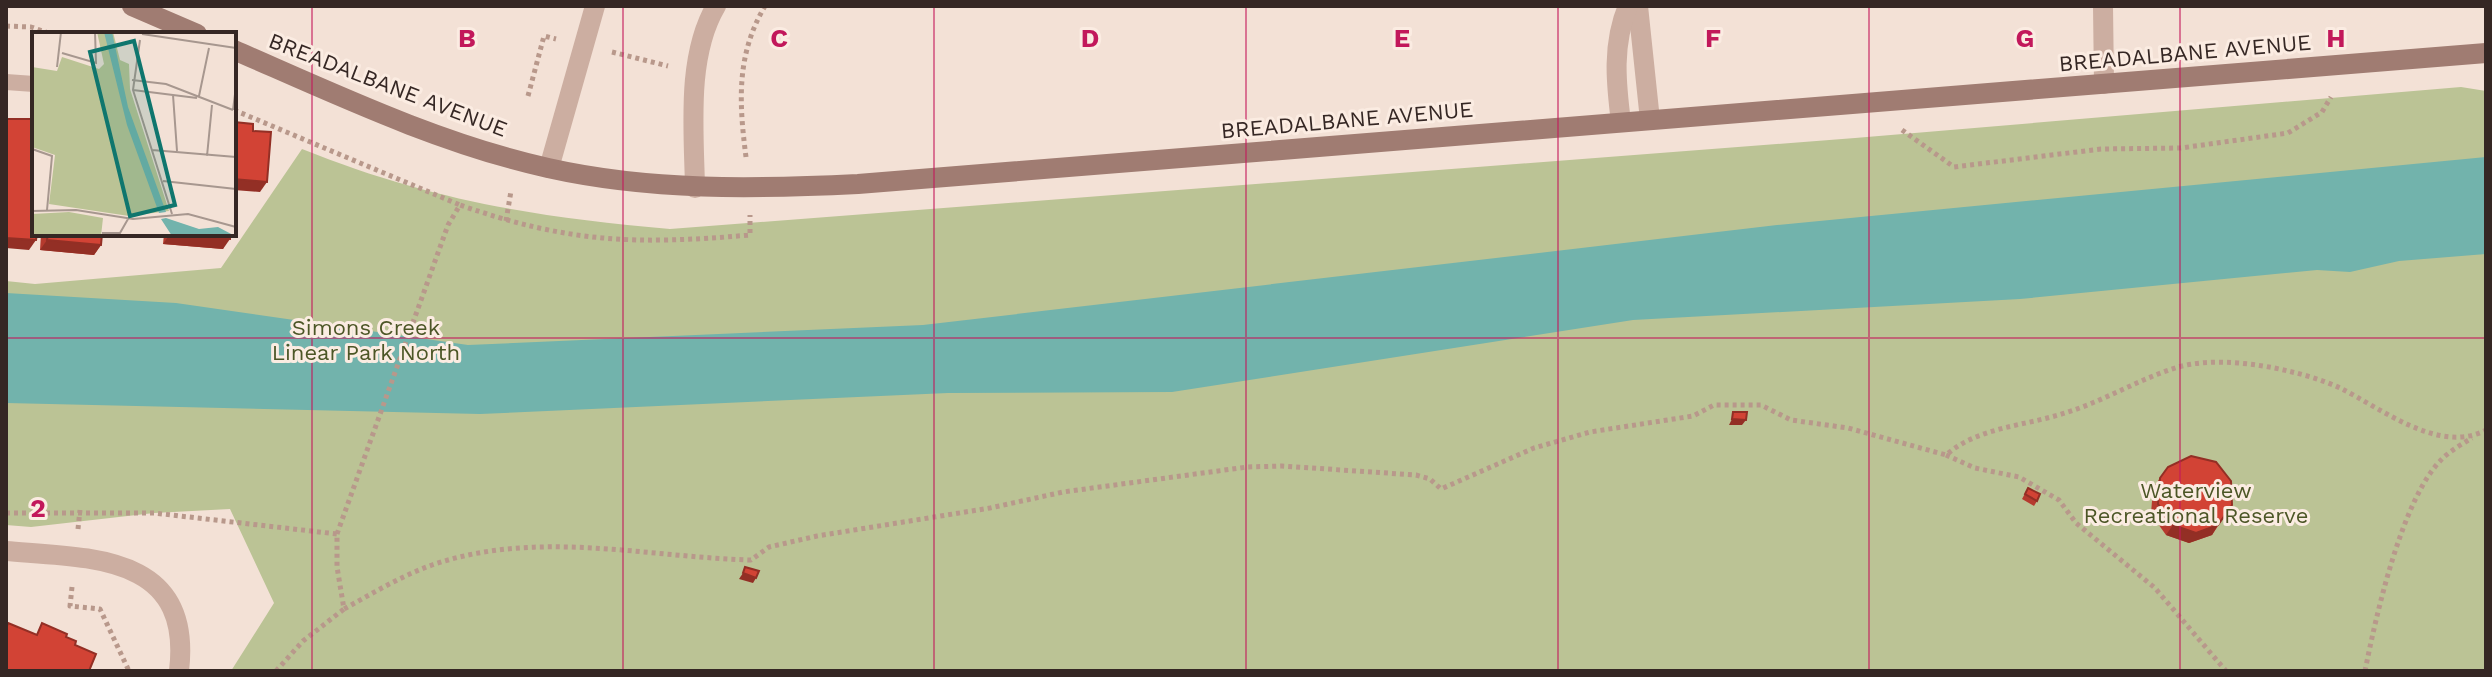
<svg xmlns="http://www.w3.org/2000/svg" width="2492" height="677" font-family="'Work Sans',sans-serif">
	<style>
		.green { fill: #bbc395 }
		.water { fill: #72b3ac }
		.lines { fill: none; stroke-linecap: round; stroke-linejoin: round }
		.path { stroke: #b8988b; stroke-width: 5; stroke-dasharray: 4 4; stroke-linecap: butt }
		.lane { stroke: #ccaea1; stroke-width: 16 }
		.street { stroke: #ccaea1; stroke-width: 20 }
		.secondary { stroke: #a07c72; stroke-width: 20 }
		.wall { fill: #b53a2e }
		.shaded-wall { fill: #932f25 }
		.building { fill: #d24335; stroke: #932f25; stroke-width: 2 }
		.grid { fill: none; stroke: #c2185b; stroke-width: 2; stroke-opacity: 0.55 }
		.labels { text-anchor: middle; dominant-baseline: central; stroke-width: 6; stroke-linejoin: round; paint-order: stroke }
		.street-label { font-size: 22px; fill: #352724; stroke: #fbece2 }
		.park-label { font-size: 22px; fill: #4c5626; stroke: #fbece2 }
		.inset-road { fill: none; stroke: #a7978f; stroke-width: 2 }
		.view { fill: #0f766e; fill-opacity: 0.15; stroke: #0f766e; stroke-width: 4 }
		.inset-edge { fill: none; stroke: #352724; stroke-width: 4 }
		.grid-label { font-size: 26px; text-anchor: middle; font-weight: bold; fill: #c2185b; stroke: #fbece2; stroke-width: 6; stroke-linejoin: round; paint-order: stroke }
	</style>
	<rect width="100%" height="100%" fill="#f3e1d6"/>
	<path class="green" d="M2461,87L2486,91V671H231L274,603L230,509L154,513L31,527L6,525V281L35,284L221,268L302,149C429,200 535,217 670,229L1855,138Z"/>
	<polygon class="water" points="2486,157 2486,254 2399,261 2350,272 2317,270 2020,299 1633,320 1172,392 948,393 480,414 6,403 6,293 176,303 468,345 923,325 1777,225"/>
	<g class="lines">
		<g class="path">
			<polyline points="6,26 31,27 51,34"/>
			<polyline points="612,52 668,66"/>
			<polyline points="528,96 544,36 556,39"/>
			<polyline points="234,110 460,205"/>
			<polyline points="1902,130 1954,167 2101,149 2181,148 2288,133 2322,112 2331,97"/>
			<path d="M746,157C739,103 736,55 765,6"/>
			<polyline points="506,221 511,191"/>
			<polyline points="1946,455 1975,468 2019,477 2059,500 2076,523 2155,588 2226,671"/>
			<path d="M6,513H154L337,534V567L344,609C373,593 401,576 432,565C537,529 644,557 751,560L769,547L817,536L990,508L1063,492L1247,467L1282,466L1416,475L1430,479L1441,489L1534,448L1590,432L1693,416L1714,405H1761L1791,420L1848,428L1946,455C1978,427 2025,426 2065,413C2104,401 2139,379 2178,367C2210,358 2255,363 2288,371C2305,375 2323,380 2340,388C2381,408 2439,455 2486,430"/>
			<polyline points="78,529 80,510"/>
			<path d="M337,534L448,225L460,205C569,243 636,245 750,235V215"/>
			<polyline points="72,587 70,606 100,609 129,671"/>
			<polyline points="276,671 303,641 344,609"/>
			<path d="M2365,671C2376,616 2402,498 2442,459C2450,451 2462,444 2472,438"/>
		</g>
		<polyline class="lane" points="6,82 34,84"/>
		<g class="street">
			<polyline points="1638,6 1650,120"/>
			<polyline points="2103,6 2104,84"/>
			<path d="M1621,122C1616,83 1612,44 1628,6"/>
			<polyline points="549,168 595,6"/>
			<path d="M695,188C694,131 686,57 716,6"/>
			<path d="M6,551C91,558 193,554 179,671"/>
		</g>
		<g class="secondary">
			<polyline points="132,6 197,34"/>
			<path d="M234,50C335,94 440,144 548,168C651,191 754,189 858,184L2486,53"/>
		</g>
	</g>
	<g class="wall">
		<polygon points="41,234 102,234 101,245 94,255 40,250"/>
		<polygon points="164,234 230,234 223,249 163,244"/>
		<polygon points="2168,467 2232,505 2212,535 2189,543 2166,535 2151,514 2153,488"/>
		<polygon points="2028,488 2037,501 2034,506 2022,499"/>
	</g>
	<g class="shaded-wall">
		<polygon points="234,179 267,182 260,192 234,190"/>
		<polygon points="170,234 230,239 223,249 163,244"/>
		<polygon points="6,238 36,240 29,250 6,248"/>
		<polygon points="47,240 101,245 94,255 40,250"/>
		<polygon points="1732,419 1746,420 1742,425 1729,425"/>
		<polygon points="2173,525 2218,525 2212,535 2189,543 2166,535"/>
		<polygon points="743,573 756,578 753,583 739,579"/>
	</g>
	<g class="building">
		<polygon points="6,119 34,119 34,234 37,234 36,240 6,238"/>
		<polygon points="234,122 253,124 253,131 271,132 267,182 234,179 234,184"/>
		<polygon points="48,234 102,234 101,245 47,240"/>
		<polygon points="170,234 230,234 230,239"/>
		<polygon points="1733,412 1747,412 1746,420 1732,419"/>
		<polygon points="2191,456 2216,462 2231,481 2232,505 2218,525 2196,533 2173,525 2158,504 2160,478 2168,467"/>
		<polygon points="2028,488 2040,494 2037,501 2025,494"/>
		<polygon points="745,567 759,571 756,578 743,573"/>
		<polygon points="8,623 37,635 42,623 67,634 66,637 76,641 75,645 96,654 89,671 6,671 6,629"/>
	</g>
	<path class="grid" d="M312,6V671M623,6V671M934,6V671M1246,6V671M1558,6V671M1869,6V671M2180,6V671M6,338H2486"/>
	<g class="labels">
		<g class="street-label">
			<text transform="translate(2185 53) rotate(-5)">BREADALBANE AVENUE</text>
			<text transform="translate(388 85) rotate(21)">BREADALBANE AVENUE</text>
			<text transform="translate(1347 120) rotate(-5)">BREADALBANE AVENUE</text>
		</g>
		<g class="park-label">
			<text x="366" y="327">Simons Creek<tspan x="366" dy="25">Linear Park North</tspan></text>
			<text x="2196" y="490">Waterview<tspan x="2196" dy="25">Recreational Reserve</tspan></text>
		</g>
	</g>
	<g transform="translate(32 32)">
		<rect width="204" height="204" fill="#f3e1d6"/>
		<path d="M65,0H81L88,28L97,32L98,57L137,179L97,184L17,172L23,123L0,115V35L25,39L30,25L67,37L72,32ZM37,180L71,186L69,204H0V182Z" fill="#bbc395"/>
		<path d="M72,0H80L96,75L134,180L127,181L95,93ZM134,186L167,197L186,195L203,204H140L129,187Z" fill="#72b3ac"/>
		<path class="inset-road" d="M110,2L204,16M108,8L101,58L140,182M30,21L64,31L63,0M25,35L29,0M100,48L134,52L201,78M101,58L165,66M141,63L145,119M167,64L177,16M201,78L204,54M0,117L20,124L15,178M120,118L204,125M175,124L180,73M131,149L204,157M0,179L44,178L101,187L156,182L204,195M70,201H88L96,187"/>
		<path class="view" d="M102,9L143,173L98,184L58,20Z"/>
		<rect width="204" height="204" class="inset-edge"/>
	</g>
	<g class="grid-label">
		<text x="467" y="47">B</text>
		<text x="779" y="47">C</text>
		<text x="1090" y="47">D</text>
		<text x="1402" y="47">E</text>
		<text x="1713" y="47">F</text>
		<text x="2025" y="47">G</text>
		<text x="2336" y="47">H</text>
		<text x="38" y="517">2</text>
	</g>
	<rect width="2492" height="677" fill="none" stroke="#352724" stroke-width="16"/>
</svg>
